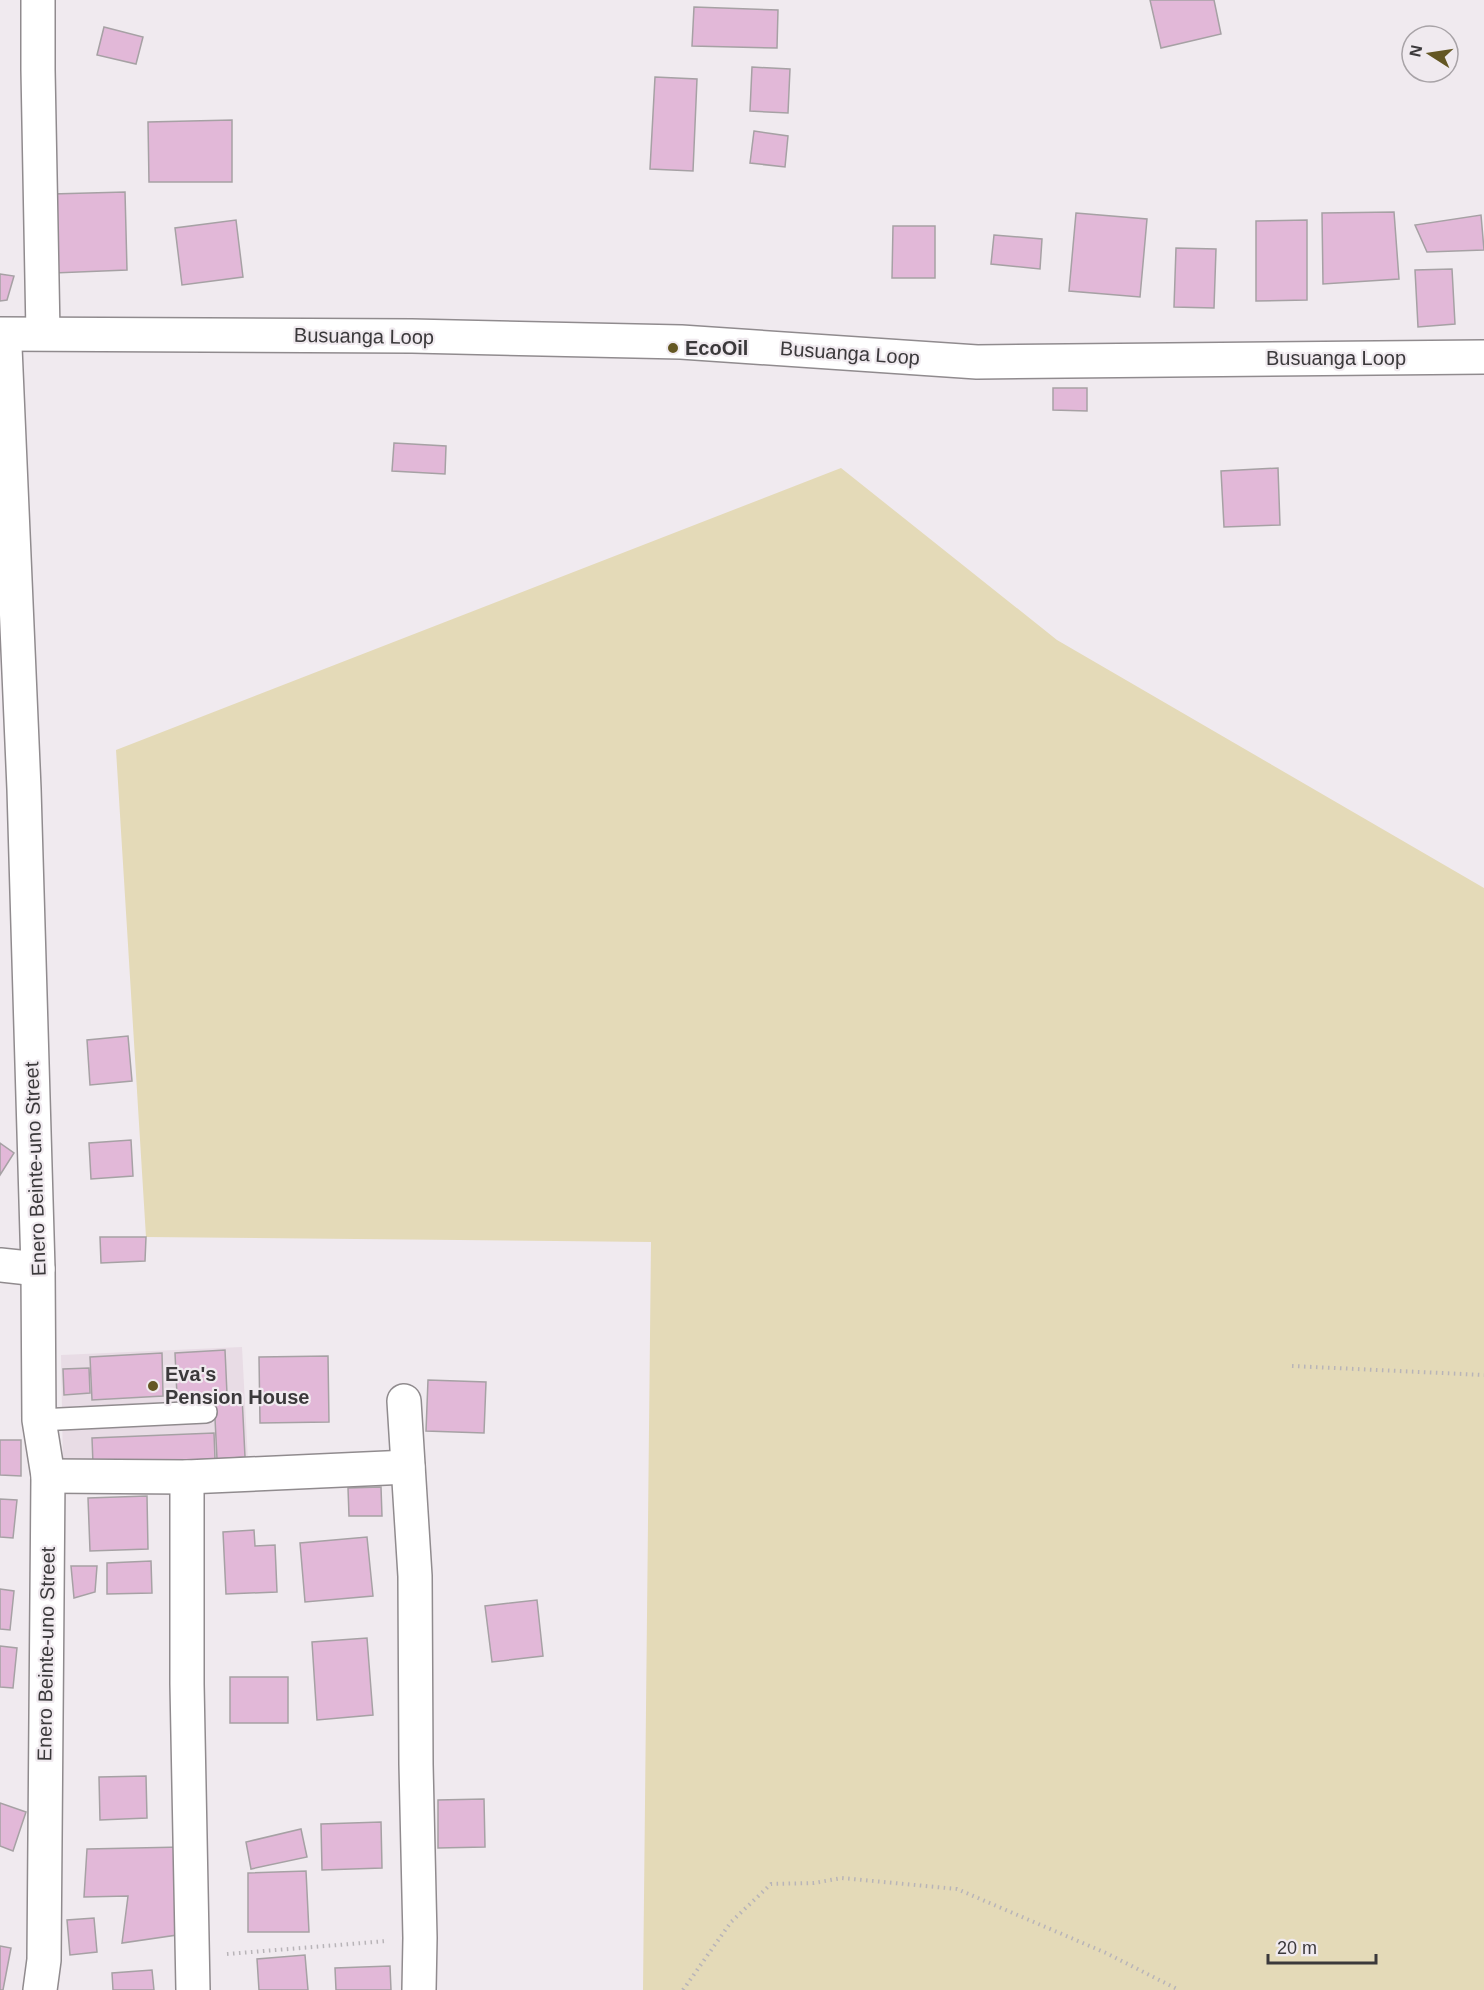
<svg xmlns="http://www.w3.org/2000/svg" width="1484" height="1990" font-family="Arial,sans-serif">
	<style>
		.built { fill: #e8dce5 }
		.green { fill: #e4dab8 }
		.building { fill: #e2b8d8; stroke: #a6a1a4; stroke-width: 1.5 }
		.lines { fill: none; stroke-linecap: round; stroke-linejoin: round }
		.lane-casing { stroke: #908b8e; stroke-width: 24 }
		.street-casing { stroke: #908b8e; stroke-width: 36 }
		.secondary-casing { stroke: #908b8e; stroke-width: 36 }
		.path { stroke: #b8b4b8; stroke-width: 4; stroke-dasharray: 1.5 4.5; stroke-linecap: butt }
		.lane { stroke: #fff; stroke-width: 21 }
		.street { stroke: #fff; stroke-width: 33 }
		.secondary { stroke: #fff; stroke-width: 33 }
		.poi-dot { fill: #645723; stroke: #f0eaef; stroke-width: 2 }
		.labels { text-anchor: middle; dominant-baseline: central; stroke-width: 4.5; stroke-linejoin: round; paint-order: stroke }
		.street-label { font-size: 20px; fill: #3b393b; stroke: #f0eaef }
		.poi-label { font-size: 20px; font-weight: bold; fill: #3b393b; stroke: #f0eaef; text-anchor: start }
	</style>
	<rect width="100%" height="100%" fill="#f0eaef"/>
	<polygon class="built" points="242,1347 248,1461 63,1467 61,1355"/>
	<polygon class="green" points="841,468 1057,640 1484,888 1484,1990 643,1990 651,1242 146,1237 116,750"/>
	<g class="building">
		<polygon points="1150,0 1214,0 1221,34 1161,48"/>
		<polygon points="694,7 778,10 777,48 692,46"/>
		<polygon points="104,27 143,37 136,64 97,55"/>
		<polygon points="752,67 790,69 788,113 750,111"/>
		<polygon points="655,77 697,79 693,171 650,169"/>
		<polygon points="232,120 232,182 149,182 148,122"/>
		<polygon points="754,131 788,136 785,167 750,163"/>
		<polygon points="125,192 127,270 54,273 52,194"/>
		<polygon points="1394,212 1399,279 1323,284 1322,213"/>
		<polygon points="1076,213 1147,219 1140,297 1069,291"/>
		<polygon points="1481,215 1484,250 1427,252 1415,225"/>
		<polygon points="236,220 243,277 182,285 175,228"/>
		<polygon points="1307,220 1307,300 1256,301 1256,221"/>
		<polygon points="893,226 935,226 935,278 892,278"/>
		<polygon points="994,235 1042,239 1040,269 991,264"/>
		<polygon points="1176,248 1216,249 1214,308 1174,307"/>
		<polygon points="1452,269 1455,324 1418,327 1415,270"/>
		<polygon points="0,274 14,276 7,300 0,301"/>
		<polygon points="1053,388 1087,388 1087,411 1053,410"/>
		<polygon points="394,443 446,446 445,474 392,471"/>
		<polygon points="1278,468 1280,525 1224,527 1221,471"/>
		<polygon points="128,1036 132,1081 90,1085 87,1040"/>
		<polygon points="131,1140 133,1176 91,1179 89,1143"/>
		<polygon points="0,1143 14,1153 0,1175"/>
		<polygon points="100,1237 146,1237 145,1261 101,1263"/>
		<polygon points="225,1350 227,1394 177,1396 175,1353"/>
		<polygon points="162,1353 163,1396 92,1400 90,1357"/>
		<polygon points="328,1356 329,1422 260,1423 259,1357"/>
		<polygon points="89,1368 90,1393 64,1395 63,1369"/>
		<polygon points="428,1380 486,1382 484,1433 426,1431"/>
		<polygon points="242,1396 245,1457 217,1459 214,1398"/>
		<polygon points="214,1433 215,1459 93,1464 92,1438"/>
		<polygon points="0,1440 21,1440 21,1476 0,1475"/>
		<polygon points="381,1487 382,1516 349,1516 348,1488"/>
		<polygon points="147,1496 148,1549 90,1551 88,1498"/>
		<polygon points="0,1499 17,1500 13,1538 0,1537"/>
		<polygon points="254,1530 255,1546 275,1545 277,1592 226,1594 223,1532"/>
		<polygon points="367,1537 373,1596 305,1602 300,1543"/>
		<polygon points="151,1561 152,1593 107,1594 107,1563"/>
		<polygon points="71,1566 97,1566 95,1592 74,1598"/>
		<polygon points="0,1589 14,1591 10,1630 0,1629"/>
		<polygon points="537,1600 543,1656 492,1662 485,1606"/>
		<polygon points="367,1638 373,1715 317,1720 312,1642"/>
		<polygon points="0,1646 17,1648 13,1688 0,1687"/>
		<rect x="230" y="1677" width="58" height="46"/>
		<polygon points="146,1776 147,1818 100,1820 99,1777"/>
		<polygon points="484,1799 485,1847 438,1848 438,1800"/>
		<polygon points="0,1803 26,1812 13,1851 0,1846"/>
		<polygon points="381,1822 382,1868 322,1870 321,1824"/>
		<polygon points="301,1829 307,1857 251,1869 246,1842"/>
		<polygon points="182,1847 177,1935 122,1943 128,1896 84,1897 87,1849"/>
		<polygon points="306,1871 309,1932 248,1932 248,1873"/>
		<polygon points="94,1918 97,1952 70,1955 67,1920"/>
		<polygon points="0,1946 11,1948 3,1990 0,1990"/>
		<polygon points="305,1955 308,1990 259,1990 257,1959"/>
		<polygon points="390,1966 391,1990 336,1990 335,1968"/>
		<polygon points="152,1970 154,1990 113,1990 112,1973"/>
	</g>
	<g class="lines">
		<g class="lane-casing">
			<polyline id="lane" points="39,1420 206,1412"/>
		</g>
		<g class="street-casing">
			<g id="street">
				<polyline points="38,0 38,70 43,333"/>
				<polyline points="5,347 24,789 38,1269 39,1420 48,1476 44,1960 40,1990"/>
				<polyline points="0,1265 38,1269"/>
				<polyline points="404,1401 415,1576 416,1764 420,1938 419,1990"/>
				<polyline points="48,1476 187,1477 408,1467"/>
				<polyline points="187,1477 187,1684 193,1990"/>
			</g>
		</g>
		<g class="secondary-casing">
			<polyline id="secondary" points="0,334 412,336 681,342 977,362 1484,357"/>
		</g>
		<g class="path">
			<polyline points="1292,1366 1484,1375"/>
			<polyline points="227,1954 387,1941"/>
			<polyline points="683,1990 731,1922 771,1884 814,1883 842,1878 957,1889 1106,1953 1179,1990"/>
		</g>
		<use href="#lane" class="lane"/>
		<use href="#street" class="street"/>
		<use href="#secondary" class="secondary"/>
	</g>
	<g class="poi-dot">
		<circle cx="673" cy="348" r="6"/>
		<circle cx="153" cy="1386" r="6"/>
	</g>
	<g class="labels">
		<g class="street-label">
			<text transform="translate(364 336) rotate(1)">Busuanga Loop</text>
			<text transform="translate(850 353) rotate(4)">Busuanga Loop</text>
			<text x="1336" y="358">Busuanga Loop</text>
			<text transform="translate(35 1169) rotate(-92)">Enero Beinte-uno Street</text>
			<text transform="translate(46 1654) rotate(-89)">Enero Beinte-uno Street</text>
		</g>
		<g class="poi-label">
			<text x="685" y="348">EcoOil</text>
			<text x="165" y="1374">Eva's<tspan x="165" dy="23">Pension House</tspan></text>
		</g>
	</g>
	<g transform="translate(1430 54) rotate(282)"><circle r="28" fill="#f0eaef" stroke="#a8a3a7" stroke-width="1.5"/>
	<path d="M0-4.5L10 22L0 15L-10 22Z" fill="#645723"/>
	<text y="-9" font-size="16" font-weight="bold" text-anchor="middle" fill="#3b393b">N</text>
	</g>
	<path d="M1268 1954v9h108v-9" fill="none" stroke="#3b393b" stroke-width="3"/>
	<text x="1277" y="1954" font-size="18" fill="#3b393b" stroke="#f0eaef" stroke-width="4.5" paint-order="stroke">20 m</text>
</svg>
